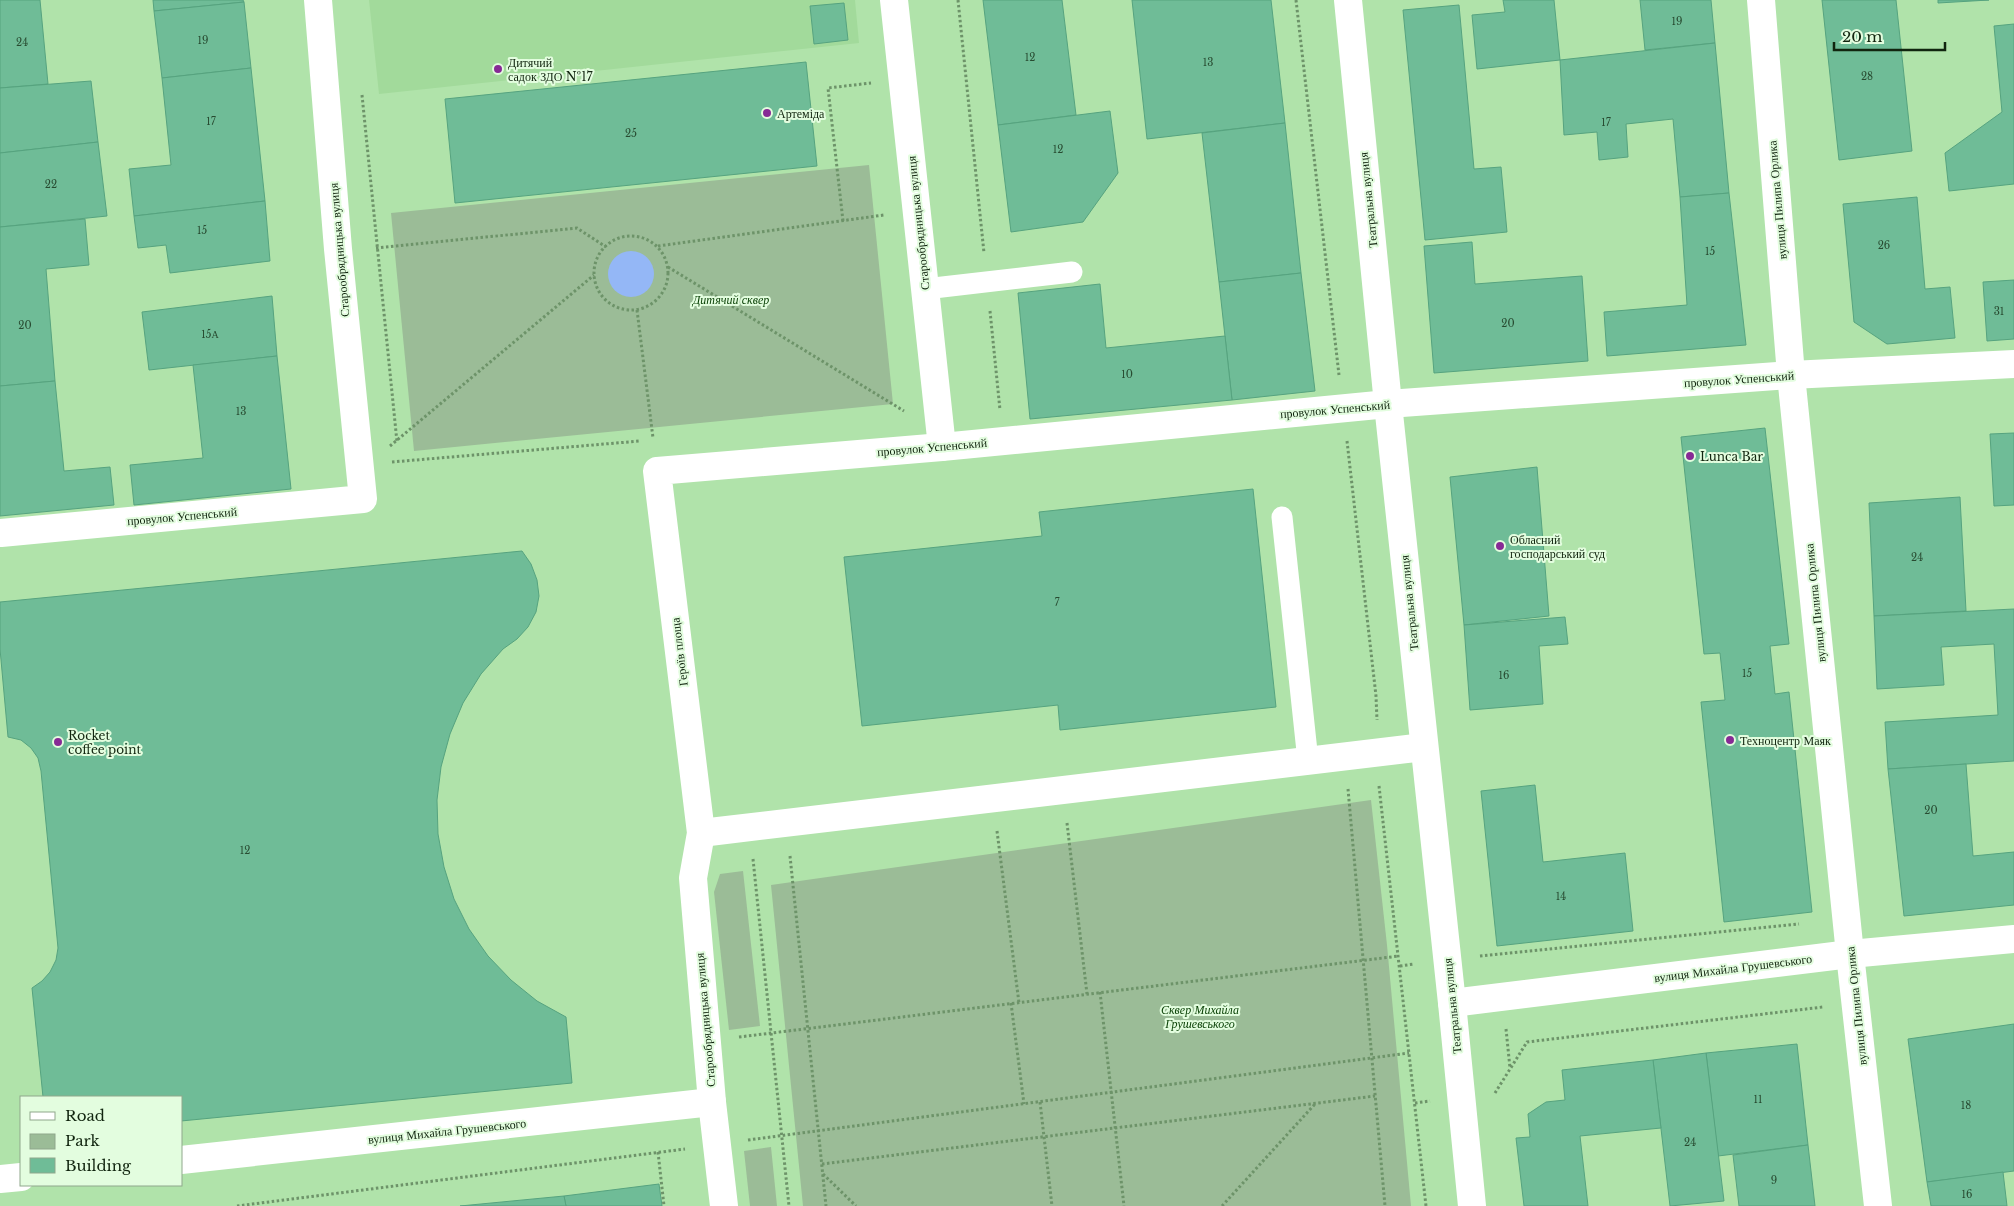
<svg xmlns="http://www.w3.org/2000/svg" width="2014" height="1206" font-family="'Libre Baskerville',serif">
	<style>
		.built { fill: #a2da9b }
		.green { fill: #9bbc97 }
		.water { fill: #94b7f6 }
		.building { fill: #6fbc97; stroke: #56a37f }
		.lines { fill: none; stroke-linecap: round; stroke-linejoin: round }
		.path { stroke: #6d9369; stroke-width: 3; stroke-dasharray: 2.5 2.5; stroke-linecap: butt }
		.service { stroke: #fff; stroke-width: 21 }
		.minor { stroke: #fff; stroke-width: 28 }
		.tertiary { stroke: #fff; stroke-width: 28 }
		.poi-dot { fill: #872a95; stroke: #e3fddf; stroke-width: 2 }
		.labels { text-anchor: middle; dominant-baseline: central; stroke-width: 4; stroke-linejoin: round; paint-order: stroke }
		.number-label { font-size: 10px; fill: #284b31 }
		.poi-label { font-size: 12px; fill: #11250f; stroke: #e3fddf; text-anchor: start }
		.street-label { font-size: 12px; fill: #11250f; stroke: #e3fddf }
		.park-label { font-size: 12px; font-style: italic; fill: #0b4207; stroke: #e3fddf }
	</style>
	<rect width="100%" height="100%" fill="#b0e3aa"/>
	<polygon class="built" points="369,0 855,0 859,43 379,94"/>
	<g class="green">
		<polygon points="869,165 893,404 414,451 391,213"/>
		<polygon points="1371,800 1387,945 1411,1206 803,1206 771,885"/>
		<polygon points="743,871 760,1026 729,1030 714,892 720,874"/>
		<polygon points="771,1147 777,1206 750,1206 744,1151"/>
	</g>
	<circle class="water" cx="631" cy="274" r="23"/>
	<g class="building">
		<polygon points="0,0 40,0 48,84 0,88"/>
		<polygon points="153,0 243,0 244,2 154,11"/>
		<polygon points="983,0 1062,0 1076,115 998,125"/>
		<polygon points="1132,0 1271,0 1285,123 1147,139"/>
		<polygon points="1503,0 1554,0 1560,60 1477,69 1472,15 1505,12"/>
		<polygon points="1640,0 1711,0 1715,43 1645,50"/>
		<polygon points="1822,0 1896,0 1912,151 1839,160"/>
		<polygon points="1938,0 1989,0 1938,3"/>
		<polygon points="244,2 251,68 162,78 154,11"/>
		<polygon points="844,3 848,40 814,44 810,6"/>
		<polygon points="1459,5 1474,169 1501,167 1507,232 1425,240 1403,10"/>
		<polygon points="2014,24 2014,184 1949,191 1945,153 2002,112 1994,26"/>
		<polygon points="1715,43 1729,193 1680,197 1673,119 1626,124 1628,157 1599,160 1597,132 1564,135 1560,60"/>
		<polygon points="806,62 817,166 455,203 445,99"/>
		<polygon points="251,68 265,201 134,216 129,169 171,165 162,78"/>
		<polygon points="91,81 98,142 0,153 0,88"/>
		<polygon points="1110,111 1118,173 1083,222 1011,232 998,125"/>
		<polygon points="1285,123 1301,273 1219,282 1202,133"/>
		<polygon points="98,142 107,216 0,227 0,153"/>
		<polygon points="1729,193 1746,345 1607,356 1604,312 1687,305 1680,197"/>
		<polygon points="1917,197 1925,289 1950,287 1955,338 1887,344 1854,322 1843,204"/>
		<polygon points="265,201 270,261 170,273 166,245 138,248 134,216"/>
		<polygon points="85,219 89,265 46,269 55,381 0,386 0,227"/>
		<polygon points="1472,242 1475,284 1582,276 1588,361 1434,373 1424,246"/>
		<polygon points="1301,273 1315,391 1232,400 1219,282"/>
		<polygon points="2014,280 2014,339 1987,341 1983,282"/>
		<polygon points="1100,284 1106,348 1225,336 1232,400 1030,419 1018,293"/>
		<polygon points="272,296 277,356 149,370 142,312"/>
		<polygon points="277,356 291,489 134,505 130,465 203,458 193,365"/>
		<polygon points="55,381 64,471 110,467 114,505 0,516 0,386"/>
		<polygon points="1765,428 1789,644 1770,646 1775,694 1789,692 1812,912 1724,922 1701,702 1725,700 1720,653 1704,654 1681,437"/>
		<polygon points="2014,433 2014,505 1994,506 1990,434"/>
		<polygon points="1537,467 1549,616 1464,625 1450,477"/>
		<polygon points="1253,489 1276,707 1060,730 1058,705 862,726 844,557 1042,536 1039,512"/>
		<polygon points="1960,497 1966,611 1874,616 1869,503"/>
		<polygon points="522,551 531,564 537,580 539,596 536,612 528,627 517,639 503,649 481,674 463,703 450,734 441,767 437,800 438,834 444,867 454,899 469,929 488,956 511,980 537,1001 566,1017 572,1083 181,1121 181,1097 43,1097 32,988 42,981 50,972 56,960 58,948 41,771 38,758 31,748 21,740 8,737 0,649 0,602"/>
		<polygon points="2014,609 2014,761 1888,769 1885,722 1998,715 1994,644 1941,647 1944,685 1877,689 1874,616"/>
		<polygon points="1565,617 1568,644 1539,646 1543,704 1470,710 1464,625"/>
		<polygon points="1966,764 1973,856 2014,852 2014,905 1904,916 1888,769"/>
		<polygon points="1535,785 1543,862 1625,853 1633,931 1497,946 1481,791"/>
		<polygon points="2014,1024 2014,1171 1927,1182 1908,1039"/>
		<polygon points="1797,1044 1808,1145 1718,1156 1706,1053"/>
		<polygon points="1706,1053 1724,1201 1670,1206 1653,1060"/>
		<polygon points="1653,1060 1661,1128 1580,1136 1588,1206 1524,1206 1516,1138 1530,1137 1528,1114 1546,1102 1565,1100 1562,1070"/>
		<polygon points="1808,1145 1815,1206 1739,1206 1733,1155"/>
		<polygon points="2003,1172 2007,1206 1931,1206 1927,1182"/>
		<polygon points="659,1184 662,1206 566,1206 564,1196"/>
		<polygon points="564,1196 566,1206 460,1206"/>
	</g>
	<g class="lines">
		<g class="path">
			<polyline points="958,0 984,253"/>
			<polyline points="1296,0 1339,375"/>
			<polyline points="362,95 397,442"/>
			<polyline points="843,221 828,88 871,83"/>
			<circle cx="631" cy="273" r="37"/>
			<polyline points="658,246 884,215"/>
			<polyline points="376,248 577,228 606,247"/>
			<polyline points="668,267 904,411"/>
			<polyline points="637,310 653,438"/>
			<polyline points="990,311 1000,410"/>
			<polyline points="1347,441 1376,696 1377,720"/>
			<polyline points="390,446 594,275"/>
			<polyline points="392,462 640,441"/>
			<polyline points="1379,786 1426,1206"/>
			<polyline points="1348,789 1385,1206"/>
			<polyline points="1067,823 1087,994"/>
			<polyline points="997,831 1019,1003"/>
			<polyline points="790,856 826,1206"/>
			<polyline points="753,859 789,1206"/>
			<polyline points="1480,956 1799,924"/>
			<polyline points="1400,966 1414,964"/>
			<polyline points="1100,992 1124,1206"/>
			<polyline points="1011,1003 1024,1104"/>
			<polyline points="1506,1029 1510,1068"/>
			<polyline points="739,1037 1399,956"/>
			<polyline points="1495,1093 1527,1042 1823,1007"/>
			<polyline points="1040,1102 1052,1206"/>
			<polyline points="1415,1103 1430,1101"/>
			<polyline points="748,1140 1409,1053"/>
			<polyline points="658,1152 664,1206"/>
			<polyline points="822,1164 1375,1096"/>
			<polyline points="823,1174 856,1206"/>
			<polyline points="237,1206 685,1149"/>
			<polyline points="1222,1206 1315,1104"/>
		</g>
		<g class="service">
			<polyline points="925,289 1072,272"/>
			<polyline points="1282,517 1308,761"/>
		</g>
		<g class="minor">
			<polyline points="894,0 942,447"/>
			<polyline points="1761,0 1791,375 1850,954 1878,1206"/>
			<polyline points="1,533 363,499 338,249 318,0"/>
			<polyline points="701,833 1424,747"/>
			<polyline points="181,1160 712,1102"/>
			<polyline points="0,1179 21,1177"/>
			<polyline points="724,1206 712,1102 693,878 701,833 657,471 942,447 1388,404 1791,375 2014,364"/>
		</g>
		<g class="tertiary">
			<polyline points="1348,0 1388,404 1452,1003 1472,1206"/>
			<polyline points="1452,1003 1850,954 2014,939"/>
		</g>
	</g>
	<g class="poi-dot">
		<circle cx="498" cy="69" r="5"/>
		<circle cx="767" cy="113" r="5"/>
		<circle cx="1690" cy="456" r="5"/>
		<circle cx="1500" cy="546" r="5"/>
		<circle cx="1730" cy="740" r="5"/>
		<circle cx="58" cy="742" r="5"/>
	</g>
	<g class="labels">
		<g class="number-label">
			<text x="1677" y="21">19</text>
			<text x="203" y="40">19</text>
			<text x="22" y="42">24</text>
			<text x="1030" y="57">12</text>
			<text x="1208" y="62">13</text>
			<text x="1867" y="76">28</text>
			<text x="211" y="121">17</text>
			<text x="1606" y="122">17</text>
			<text x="631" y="133">25</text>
			<text x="1058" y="149">12</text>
			<text x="51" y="184">22</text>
			<text x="202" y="230">15</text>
			<text x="1884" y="245">26</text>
			<text x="1710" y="251">15</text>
			<text x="1999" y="311">31</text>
			<text x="1508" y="323">20</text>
			<text x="25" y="325">20</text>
			<text x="210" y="334">15А</text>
			<text x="1127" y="374">10</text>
			<text x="241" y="411">13</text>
			<text x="1917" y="557">24</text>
			<text x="1057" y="602">7</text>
			<text x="1747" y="673">15</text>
			<text x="1504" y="675">16</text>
			<text x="1931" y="810">20</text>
			<text x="245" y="850">12</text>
			<text x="1561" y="896">14</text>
			<text x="1758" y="1099">11</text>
			<text x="1966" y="1105">18</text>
			<text x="1690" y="1142">24</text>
			<text x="1774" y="1180">9</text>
			<text x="1967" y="1194">16</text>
		</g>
		<g class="poi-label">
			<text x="508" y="62">Дитячий<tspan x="508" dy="14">садок ЗДО №17</tspan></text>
			<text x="777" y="113">Артеміда</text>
			<text x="1700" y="456">Lunca Bar</text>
			<text x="1510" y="539">Обласний<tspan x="1510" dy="14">господарський суд</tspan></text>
			<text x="68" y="735">Rocket<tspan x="68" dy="14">coffee point</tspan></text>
			<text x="1740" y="740">Техноцентр Маяк</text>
		</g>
		<g class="street-label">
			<text transform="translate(1368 200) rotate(-96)">Театральна вулиця</text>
			<text transform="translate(1777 200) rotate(-95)">вулиця Пилипа Орлика</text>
			<text transform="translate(918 223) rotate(-96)">Старообрядницька вулиця</text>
			<text transform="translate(339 250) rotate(-95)">Старообрядницька вулиця</text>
			<text transform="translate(1739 379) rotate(-4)">провулок Успенський</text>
			<text transform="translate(1335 409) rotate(-5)">провулок Успенський</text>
			<text transform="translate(932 447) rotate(-5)">провулок Успенський</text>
			<text transform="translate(182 516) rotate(-5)">провулок Успенський</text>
			<text transform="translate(1409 603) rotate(-96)">Театральна вулиця</text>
			<text transform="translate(1815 603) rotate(-96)">вулиця Пилипа Орлика</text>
			<text transform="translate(679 652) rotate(-97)">Героїв площа</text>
			<text transform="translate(1733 968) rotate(-7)">вулиця Михайла Грушевського</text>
			<text transform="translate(1452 1006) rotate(-96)">Театральна вулиця</text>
			<text transform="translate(1856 1006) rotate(-96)">вулиця Пилипа Орлика</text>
			<text transform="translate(705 1020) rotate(-95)">Старообрядницька вулиця</text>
			<text transform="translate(447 1131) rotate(-6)">вулиця Михайла Грушевського</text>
		</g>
		<g class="park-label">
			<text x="731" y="299">Дитячий сквер</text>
			<text x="1200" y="1009">Сквер Михайла<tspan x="1200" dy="14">Грушевського</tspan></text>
		</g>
	</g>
	<rect x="20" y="1096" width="162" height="90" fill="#e3fddf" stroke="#8fa78c"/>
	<rect x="30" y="1112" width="25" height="8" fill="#ffffff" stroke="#8fa78c"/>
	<text x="65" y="1121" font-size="15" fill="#11250f">Road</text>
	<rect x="30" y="1134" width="25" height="15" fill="#9bbc97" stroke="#8fa78c"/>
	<text x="65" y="1146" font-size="15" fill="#11250f">Park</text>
	<rect x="30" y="1158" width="25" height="15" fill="#6fbc97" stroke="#8fa78c"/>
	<text x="65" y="1171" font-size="15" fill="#11250f">Building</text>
	<path d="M1834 42v8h111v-8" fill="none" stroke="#11250f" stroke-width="2.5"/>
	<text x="1842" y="42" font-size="15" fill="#11250f" stroke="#e3fddf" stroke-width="4" paint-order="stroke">20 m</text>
</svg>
